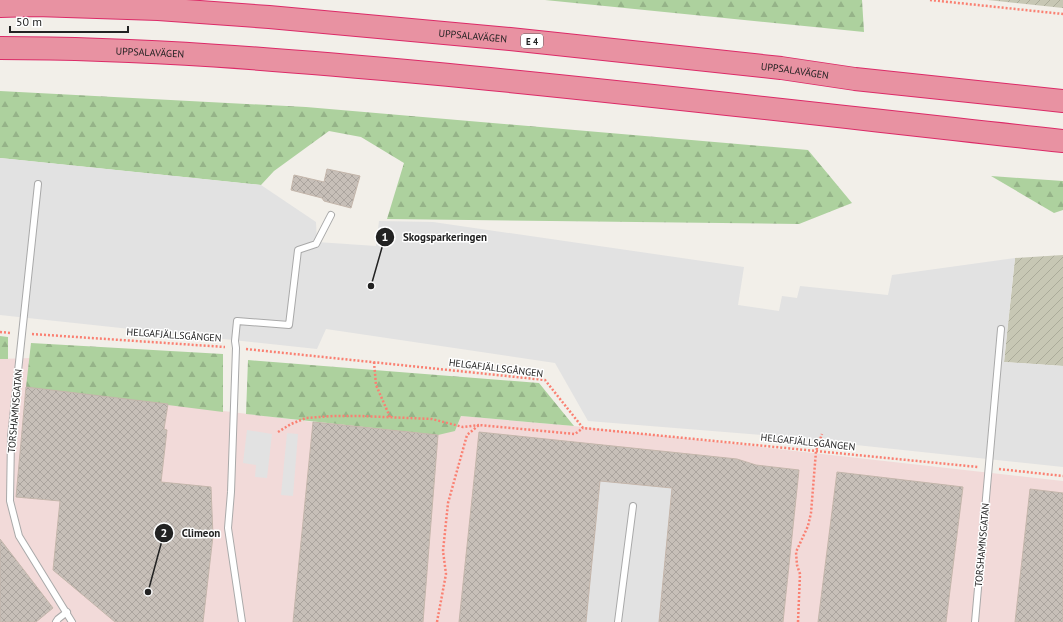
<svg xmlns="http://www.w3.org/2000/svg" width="1063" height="622" font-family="'PT Sans',sans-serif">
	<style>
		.commercial { fill: #f2dad9 }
		.construction { fill: url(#construction-furrows) }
		.forest { fill: url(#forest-firs) }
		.parking { fill: #e2e2e2 }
		.building { fill: url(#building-cross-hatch); stroke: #c4b6ab }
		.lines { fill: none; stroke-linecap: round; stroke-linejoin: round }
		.lane-casing { stroke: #a9a9a9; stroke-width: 8 }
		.highway-casing { stroke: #dc2a67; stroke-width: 24 }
		.path { stroke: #fa8072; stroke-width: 2.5; stroke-dasharray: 2 2; stroke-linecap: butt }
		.lane { stroke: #fff; stroke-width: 6 }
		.highway { stroke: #e892a2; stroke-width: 22 }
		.labels { text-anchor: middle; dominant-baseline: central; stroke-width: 3; stroke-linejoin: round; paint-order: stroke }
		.shield { fill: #fff; stroke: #646464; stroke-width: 1 }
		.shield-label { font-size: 9px; font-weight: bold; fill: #222 }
		.street-label { font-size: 10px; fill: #222; stroke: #fff }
		.leader { fill: none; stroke: #222; stroke-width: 1.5 }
		.callout-dot { fill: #222; stroke: #fff; stroke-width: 1.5 }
		.mark-label { font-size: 12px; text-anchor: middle; font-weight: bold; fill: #fff }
		.callout-label { font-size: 11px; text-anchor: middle; font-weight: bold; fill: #222; stroke: #fff; stroke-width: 3; stroke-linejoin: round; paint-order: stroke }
	</style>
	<defs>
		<pattern id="construction-furrows" width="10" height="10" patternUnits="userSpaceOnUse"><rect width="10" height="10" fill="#c7c7b4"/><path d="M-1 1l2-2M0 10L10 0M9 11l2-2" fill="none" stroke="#abab9a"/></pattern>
		<pattern id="forest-firs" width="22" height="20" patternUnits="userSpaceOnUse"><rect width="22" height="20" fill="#add19e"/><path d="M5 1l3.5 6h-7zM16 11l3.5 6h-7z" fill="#95b388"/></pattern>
		<pattern id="building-cross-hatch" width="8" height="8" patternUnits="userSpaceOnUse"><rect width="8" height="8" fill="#c7bfb8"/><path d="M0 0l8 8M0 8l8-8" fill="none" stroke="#aba49e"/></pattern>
	</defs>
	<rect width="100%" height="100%" fill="#f2efe9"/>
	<polygon class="commercial" points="30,358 27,387 313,422 455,431 461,416 574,426 1063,481 1063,622 0,622 0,359"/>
	<g class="construction">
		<polygon points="988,0 1063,0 1063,8"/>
		<polygon points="1063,255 1063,366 1004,362 1015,258"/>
	</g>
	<g class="forest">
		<polygon points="545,0 862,0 864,32"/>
		<polygon points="0,91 306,107 808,150 852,203 799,224 387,219 404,163 361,137 329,131 274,171 261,185 0,158"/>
		<polygon points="991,176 1063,181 1063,210 1054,213"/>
		<polygon points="0,336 8,337 8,359 0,359"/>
		<polygon points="31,343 223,354 223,412 26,387"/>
		<polygon points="248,360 539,383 574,426 461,416 455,431 438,435 246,414"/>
	</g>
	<g class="parking">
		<polygon points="0,158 261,185 316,222 317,242 376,246 379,221 433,222 744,267 738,305 779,311 782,296 797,298 800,286 888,295 892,275 1015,258 1004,362 1063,366 1063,467 762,435 588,421 555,363 326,329 317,349 0,315"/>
		<polygon points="247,430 272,434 267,478 255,477 256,465 243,463"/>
		<polygon points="287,433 298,434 293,496 281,495"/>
		<polygon points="600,481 672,488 659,622 586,622"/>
	</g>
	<g class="building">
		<polygon points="327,169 360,176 351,208 324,201 322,198 291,190 294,175 324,182"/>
		<polygon points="26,387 168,404 164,429 167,430 161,482 211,487 213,536 203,622 115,622 53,570 60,501 16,497"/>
		<polygon points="313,422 438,435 423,622 293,622"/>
		<polygon points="479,432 737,459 756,465 799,470 783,622 659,622 672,488 600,481 586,622 459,622"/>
		<polygon points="837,472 963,487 946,622 818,622"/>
		<polygon points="1030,489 1063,493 1063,622 1015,622"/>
		<polygon points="0,539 53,608 36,622 0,622"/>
	</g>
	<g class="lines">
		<g class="lane-casing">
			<g id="lane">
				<polyline points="38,184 11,437 10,501 19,536 72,622"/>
				<polyline points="56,622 58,619 67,612"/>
				<polyline points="242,622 228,528 231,492 236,348 235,341 237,321 289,325 298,250 316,244 331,215"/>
				<polyline points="618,622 633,506"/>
				<polyline points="975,622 1001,329"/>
			</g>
		</g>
		<g class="highway-casing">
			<g id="highway">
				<path id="s1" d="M0,6L36,5L158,9L269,17L510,39L781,68L855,79L1063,101"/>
				<path id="s2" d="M0,48C143,48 286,60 428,73C640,93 851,118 1063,141"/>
			</g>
		</g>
		<g class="path">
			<polyline points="930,0 1063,14"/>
			<polyline points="0,332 11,333"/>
			<polyline points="32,334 225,347"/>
			<polyline points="246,349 545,380 583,428 978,467"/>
			<polyline points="374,362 376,385 390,417"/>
			<polyline points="278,432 291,424 306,418 333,416 361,416 432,419 463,427 479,425"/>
			<polyline points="999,469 1063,476"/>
			<polyline points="437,622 446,574 443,551 448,503 467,435 479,425 575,434 583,428"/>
			<polyline points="798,622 800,574 797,565 796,552 808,526 811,513 816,451 822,434"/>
		</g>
		<use href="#lane" class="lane"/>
		<use href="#highway" class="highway"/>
	</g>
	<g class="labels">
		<rect class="shield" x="521" y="34" width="22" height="14" rx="3"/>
		<g class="shield-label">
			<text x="532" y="41">E 4</text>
		</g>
		<g class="street-label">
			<text stroke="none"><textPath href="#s1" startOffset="474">UPPSALAVÄGEN</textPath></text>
			<text stroke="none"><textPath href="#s2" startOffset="150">UPPSALAVÄGEN</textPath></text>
			<text stroke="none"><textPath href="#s1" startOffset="798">UPPSALAVÄGEN</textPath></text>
			<text transform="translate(174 335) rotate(4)">HELGAFJÄLLSGÅNGEN</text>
			<text transform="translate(496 368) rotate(7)">HELGAFJÄLLSGÅNGEN</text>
			<text transform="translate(15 411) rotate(-85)">TORSHAMNSGATAN</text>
			<text transform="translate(808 442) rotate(6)">HELGAFJÄLLSGÅNGEN</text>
			<text transform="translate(982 545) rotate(-85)">TORSHAMNSGATAN</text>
		</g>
	</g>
	<path class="leader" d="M371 286L385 237M148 592L164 533"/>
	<g class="callout-dot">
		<circle cx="371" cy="286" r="4"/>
		<circle cx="148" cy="592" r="4"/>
		<circle cx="385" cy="237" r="10"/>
		<circle cx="164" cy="533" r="10"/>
	</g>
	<g class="mark-label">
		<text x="385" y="241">1</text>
		<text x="164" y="537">2</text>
	</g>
	<g class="callout-label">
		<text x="445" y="241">Skogsparkeringen</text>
		<text x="201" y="537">Climeon</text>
	</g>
	<path d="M10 26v6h118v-6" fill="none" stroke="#222222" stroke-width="2"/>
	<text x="16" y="26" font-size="12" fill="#222222" stroke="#ffffff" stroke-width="3" paint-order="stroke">50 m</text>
</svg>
